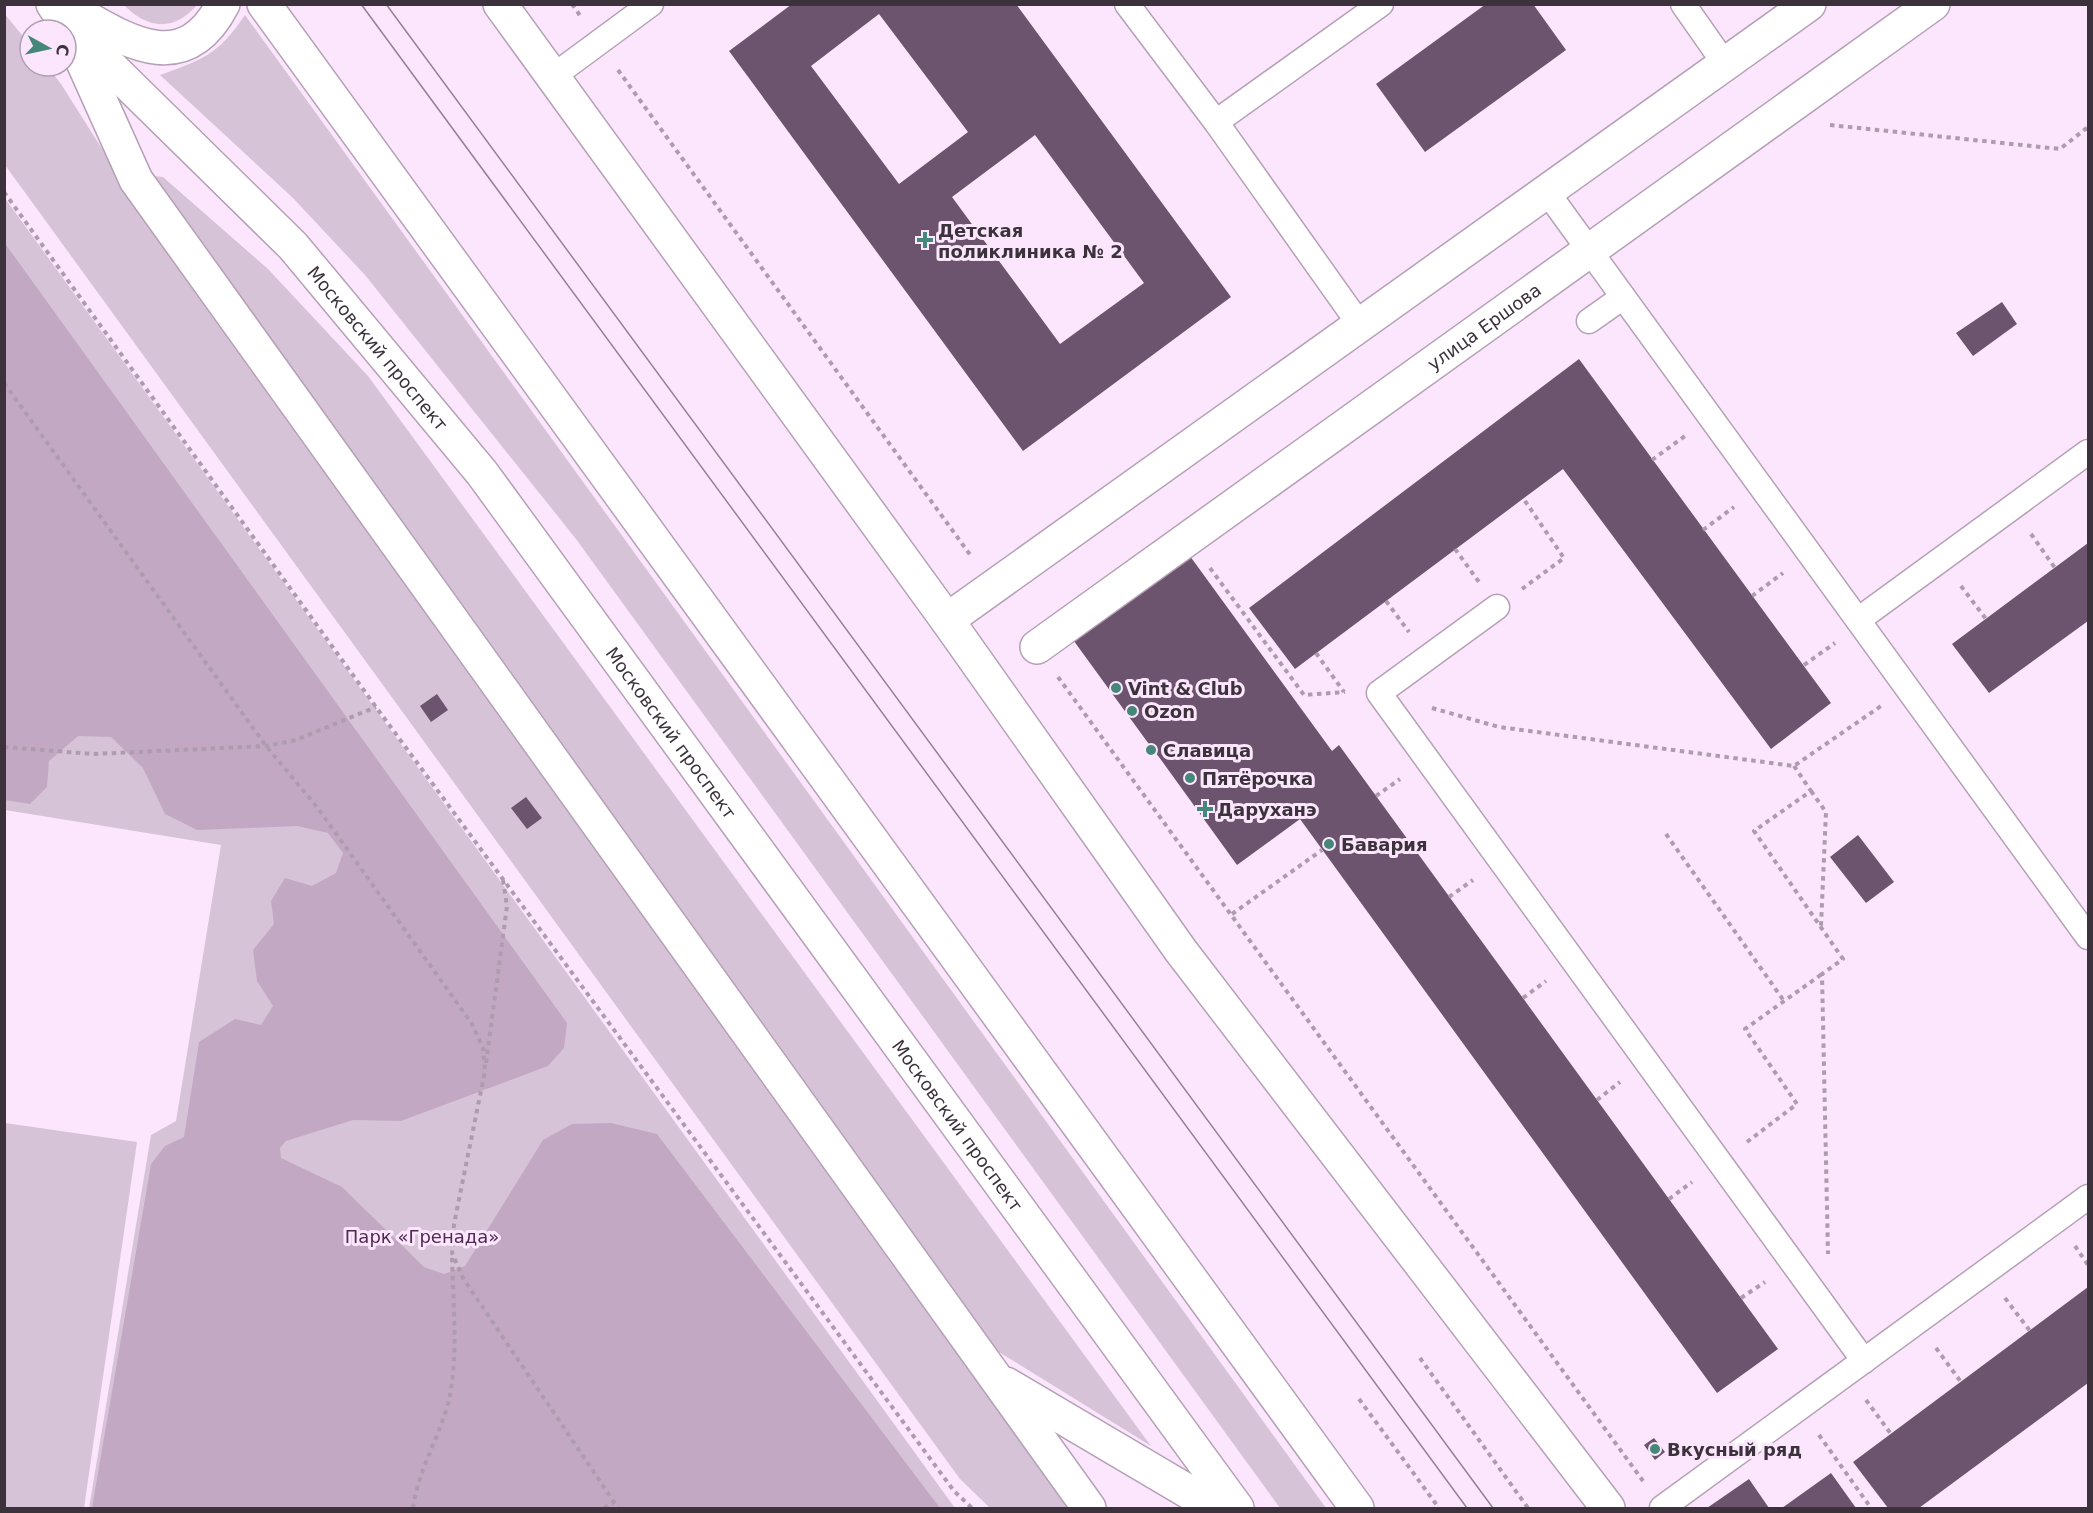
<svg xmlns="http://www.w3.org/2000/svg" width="2093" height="1513" font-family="'DejaVu Sans',sans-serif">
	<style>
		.green { fill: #d7c3d8 }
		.forest { fill: #c3a8c4 }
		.building { fill: #6c546e; fill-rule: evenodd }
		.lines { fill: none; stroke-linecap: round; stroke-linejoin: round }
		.lane-casing { stroke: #b5a1b6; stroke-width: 27 }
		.street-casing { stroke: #b5a1b6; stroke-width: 36 }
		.secondary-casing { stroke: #b5a1b6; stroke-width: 36 }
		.path { stroke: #ad9cae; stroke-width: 4; stroke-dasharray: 4.5 4.5; stroke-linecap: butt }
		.lane { stroke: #fff; stroke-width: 24 }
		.street { stroke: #fff; stroke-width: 33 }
		.secondary { stroke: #fff; stroke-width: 33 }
		.tram { stroke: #928392; stroke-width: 1.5 }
		.poi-dot { fill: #458779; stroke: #fce6fd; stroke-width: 2 }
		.labels { text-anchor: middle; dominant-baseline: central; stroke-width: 6; stroke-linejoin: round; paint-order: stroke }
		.poi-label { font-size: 18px; font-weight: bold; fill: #3b323b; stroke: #fce6fd; text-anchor: start }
		.street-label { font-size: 18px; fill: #3b323b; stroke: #fce6fd }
		.park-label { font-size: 18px; fill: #4f2b52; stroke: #fce6fd }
	</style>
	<rect width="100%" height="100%" fill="#fce6fd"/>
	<g class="green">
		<path d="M124,5H197C174,32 147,29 124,5Z"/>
		<polygon points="4,13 30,45 30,66 47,66 61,84 149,223 1076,1508 990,1508 960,1479 5,165"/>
		<path d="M245,15L1326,1508H1280L576,539L365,275L293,198L160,75C204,59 218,55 245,15Z"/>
		<polygon points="154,176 163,177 268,269 368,376 1151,1446 981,1341 149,178"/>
		<polygon points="4,197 955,1508 89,1508 151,1135 176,1121 221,845 5,810"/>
		<polygon points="5,1123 137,1142 84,1508 5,1508"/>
	</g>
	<polygon class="forest" points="4,242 567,1023 564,1048 548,1066 401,1121 353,1120 286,1141 280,1148 281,1158 342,1187 424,1267 444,1274 465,1266 543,1140 572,1124 611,1123 657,1134 940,1508 92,1508 151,1164 165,1146 184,1137 199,1042 235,1019 261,1025 273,1006 257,981 253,950 274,924 271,901 285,878 312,886 336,873 343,853 328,833 297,826 197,830 165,814 143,768 111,737 78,736 49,761 47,787 30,804 5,800"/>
	<g class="building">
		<path d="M792,4H1016L1231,297L1023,451L729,51ZM879,14L968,132L899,184L811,66ZM1035,135L1144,283L1060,344L952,197Z"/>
		<polygon points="1486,4 1533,4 1566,50 1425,152 1376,84"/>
		<polygon points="2002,302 2017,324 1973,356 1956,333"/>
		<polygon points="1579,359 1831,703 1771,749 1563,469 1295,669 1249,608"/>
		<polygon points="2088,543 2088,621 1989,693 1952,644"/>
		<polygon points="1187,552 1332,751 1339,745 1778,1349 1717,1393 1300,819 1237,865 1159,757 1154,751 1150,753 1148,749 1151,747 1071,637"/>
		<polygon points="437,694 448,710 431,722 420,706"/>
		<polygon points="526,797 542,818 527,829 511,808"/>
		<polygon points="1858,835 1894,882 1866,903 1830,857"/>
		<polygon points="2088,1287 2088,1383 1919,1508 1888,1508 1853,1462"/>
		<polygon points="1654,1438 1665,1452 1655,1460 1644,1445"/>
		<polygon points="1831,1473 1856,1508 1782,1508"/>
		<polygon points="1749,1479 1769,1508 1707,1508"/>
	</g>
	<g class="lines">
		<g class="lane-casing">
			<g id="lane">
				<polyline points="1127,4 1216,122"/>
				<polyline points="1683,4 1725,64"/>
				<polyline points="552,77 651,4"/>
				<polyline points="1547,192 2088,937"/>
				<polyline points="1589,321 1623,297"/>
				<polyline points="1360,325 1216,122 1381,4"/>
				<polyline points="1497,607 1379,693 1864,1361"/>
				<polyline points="1858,620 2088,452"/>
				<polyline points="1662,1508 2088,1197"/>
			</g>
		</g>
		<g class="street-casing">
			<g id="street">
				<polyline points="500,4 947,620 1181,951 1608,1508"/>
				<polyline points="65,22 136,180 1089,1508"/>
				<polyline points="947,620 1809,4"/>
				<path id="s1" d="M1037,647L1933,4"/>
				<polyline points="1006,1384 1216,1508"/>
			</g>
		</g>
		<g class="secondary-casing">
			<g id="secondary">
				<path id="s2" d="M53,4L65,22L293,246L482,473L1237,1508"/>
				<polyline points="264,4 1357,1508"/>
				<path d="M64,5C121,37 182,83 223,4"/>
			</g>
		</g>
		<g class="path">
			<polyline points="572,4 581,17"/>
			<polyline points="618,70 971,556"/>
			<polyline points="1830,125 2060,149 2088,127"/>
			<polyline points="4,192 376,707 954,1491 972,1508"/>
			<polyline points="4,383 266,746 317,807 472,1024 483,1048 485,1071 454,1224 452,1253 463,1278 618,1508"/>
			<polyline points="1652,460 1685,436"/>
			<polyline points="1703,530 1734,507"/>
			<polyline points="2031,534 2055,568"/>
			<polyline points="1455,549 1479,582"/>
			<polyline points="1210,568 1304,695 1345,692"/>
			<polyline points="1961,586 1986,619"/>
			<polyline points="1522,589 1564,558 1523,498"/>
			<polyline points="1752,596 1783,573"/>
			<polyline points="1386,601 1409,632"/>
			<polyline points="1316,653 1344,692"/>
			<polyline points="1804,665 1835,643"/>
			<polyline points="1058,677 1643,1481"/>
			<polyline points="1432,708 1499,727 1794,766 1881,706"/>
			<polyline points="4,747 93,754 266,746 296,740 376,707"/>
			<polyline points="1794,766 1811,791 1754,831 1843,959 1822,974 1828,1254"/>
			<polyline points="1811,791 1826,812 1821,926"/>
			<polyline points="1376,796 1400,779"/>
			<polyline points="1666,834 1784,1001"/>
			<polyline points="1449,897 1473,880"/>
			<polyline points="1232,914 1322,850"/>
			<polyline points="1523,998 1546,981"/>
			<polyline points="486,1063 507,906 503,880"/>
			<polyline points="1597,1100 1620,1082"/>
			<polyline points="1747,1142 1797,1104 1745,1029 1822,974"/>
			<polyline points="1669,1199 1692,1182"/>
			<polyline points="2075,1246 2088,1265"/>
			<polyline points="1741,1298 1765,1282"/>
			<polyline points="2005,1298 2030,1331"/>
			<polyline points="1936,1348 1961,1382"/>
			<polyline points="1420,1358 1528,1508"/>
			<polyline points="1359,1399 1439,1508"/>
			<polyline points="1866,1400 1891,1434"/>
			<polyline points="1819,1435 1871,1508"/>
			<path d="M413,1508C418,1472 438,1439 448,1404C459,1360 453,1302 452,1256"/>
			<polyline points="604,1508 614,1502"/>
		</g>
		<use href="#lane" class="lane"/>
		<use href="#street" class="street"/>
		<use href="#secondary" class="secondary"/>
		<g class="tram">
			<polyline points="361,4 1467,1508"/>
			<polyline points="386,4 1493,1508"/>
		</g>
	</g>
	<g class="poi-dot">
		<path d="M922 231h6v6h6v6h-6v6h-6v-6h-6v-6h6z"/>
		<circle cx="1116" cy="688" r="6"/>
		<circle cx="1132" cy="711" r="6"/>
		<circle cx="1151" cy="750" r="6"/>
		<circle cx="1190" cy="778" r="6"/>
		<path d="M1202 800h6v6h6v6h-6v6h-6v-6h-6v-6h6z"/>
		<circle cx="1329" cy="844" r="6"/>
		<circle cx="1655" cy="1449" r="6"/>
	</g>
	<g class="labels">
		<g class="poi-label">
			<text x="938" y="230">Детская<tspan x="938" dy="21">поликлиника № 2</tspan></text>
			<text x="1128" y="688">Vint &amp; Club</text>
			<text x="1144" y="711">Ozon</text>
			<text x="1163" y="750">Славица</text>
			<text x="1202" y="778">Пятёрочка</text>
			<text x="1217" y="809">Даруханэ</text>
			<text x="1341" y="844">Бавария</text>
			<text x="1667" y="1449">Вкусный ряд</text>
		</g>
		<g class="street-label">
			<text stroke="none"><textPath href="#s1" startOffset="550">улица Ершова</textPath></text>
			<text stroke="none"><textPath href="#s2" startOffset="474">Московский проспект</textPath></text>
			<text stroke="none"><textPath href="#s2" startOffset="958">Московский проспект</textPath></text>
			<text stroke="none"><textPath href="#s2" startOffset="1444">Московский проспект</textPath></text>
		</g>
		<g class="park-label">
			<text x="422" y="1236">Парк «Гренада»</text>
		</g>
	</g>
	<rect width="2093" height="1513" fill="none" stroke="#3b323b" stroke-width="12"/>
	<g transform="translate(48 48) rotate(98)"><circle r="28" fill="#fce6fd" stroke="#af9eaf" stroke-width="1.5"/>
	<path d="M0-4.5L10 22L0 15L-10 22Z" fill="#458779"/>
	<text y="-9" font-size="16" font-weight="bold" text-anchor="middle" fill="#3b323b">С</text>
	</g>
</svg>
